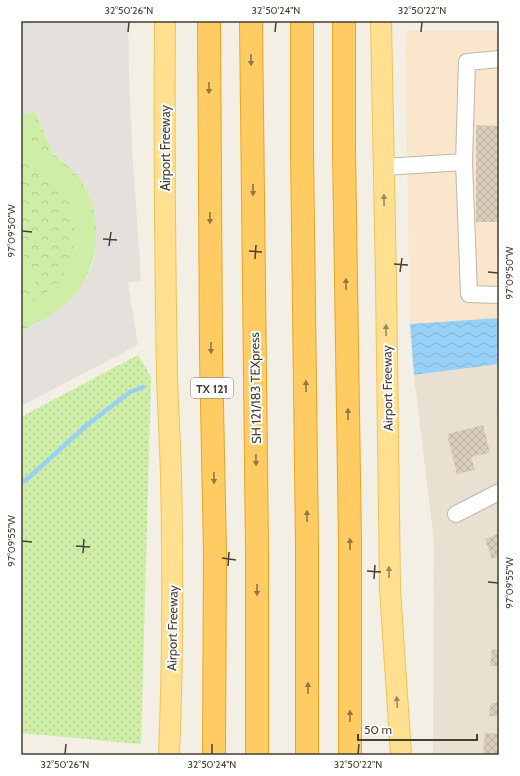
<svg xmlns="http://www.w3.org/2000/svg" width="520" height="776" font-family="Cabin,sans-serif">
	<style>
		.residential { fill: #e8e1d1 }
		.commercial { fill: #f9e6cc }
		.grass { fill: url(#grass-dots) }
		.park { fill: url(#park-crowns) }
		.pitch { fill: #ceeda7 }
		.parking { fill: #e4e1dd }
		.water { fill: url(#water-waves) }
		.lines { fill: none; stroke-linecap: round; stroke-linejoin: round }
		.stream { stroke: #98d1f8; stroke-width: 4.5 }
		.building { fill: url(#building-cross-hatch) }
		.minor-casing { stroke: #c0b7a5; stroke-width: 18 }
		.major-casing { stroke: #f0c255; stroke-width: 22 }
		.highway-casing { stroke: #eea323; stroke-width: 24 }
		.minor { stroke: #fff; stroke-width: 16 }
		.major { stroke: #ffe091; stroke-width: 20 }
		.highway { stroke: #ffcb63; stroke-width: 22 }
		.oneway { fill: #907746 }
		.oneway2 { fill: #99875d }
		.ticks { fill: none; stroke: #463f33; stroke-width: 1.5 }
		.labels { text-anchor: middle; dominant-baseline: central; stroke-width: 4; stroke-linejoin: round; paint-order: stroke }
		.shield { fill: #fff; stroke: #7e7970; stroke-width: 1 }
		.shield-label { font-size: 12px; font-weight: bold; fill: #463f33 }
		.street-label { font-size: 13px; fill: #463f33; stroke: #fff }
		.neatline { fill: none; stroke: #463f33; stroke-width: 1.5 }
		.ticks-label { font-size: 10px; text-anchor: middle; fill: #463f33 }
	</style>
	<defs>
		<pattern id="grass-dots" width="8" height="8" patternUnits="userSpaceOnUse"><rect width="8" height="8" fill="#ceeda7"/><path d="M2 2h.1M6 6h.1" fill="none" stroke="#b2cc90" stroke-width="1.8" stroke-linecap="round"/></pattern>
		<pattern id="park-crowns" width="20" height="18" patternUnits="userSpaceOnUse"><rect width="20" height="18" fill="#ceeda7"/><path d="M2 6a3 3 0 1 1 6 0M12 15a3 3 0 1 1 6 0" fill="none" stroke="#b2cc90"/></pattern>
		<pattern id="water-waves" width="16" height="10" patternUnits="userSpaceOnUse"><rect width="16" height="10" fill="#98d1f8"/><path d="M0 5q4-4 8 0t8 0" fill="none" stroke="#84b4d5"/></pattern>
		<pattern id="building-cross-hatch" width="8" height="8" patternUnits="userSpaceOnUse"><rect width="8" height="8" fill="#dacdbb"/><path d="M0 0l8 8M0 8l8-8" fill="none" stroke="#bcb1a1"/></pattern>
	</defs>
	<rect width="100%" height="100%" fill="#f4efe4"/>
	<polygon class="residential" points="499,364 499,755 433,755 434,542 414,375"/>
	<polygon class="commercial" points="405,31 499,31 499,318 410,324"/>
	<polygon class="grass" points="138,355 151,377 141,744 21,733 21,417"/>
	<path class="park" d="M35,110C39,121 44,131 48,141C50,145 52,151 55,155C57,158 61,160 64,163C72,169 79,176 84,185C106,222 98,273 68,303C55,316 37,323 21,331V117Z"/>
	<g class="pitch">
		<polygon points="33,116 40,132 21,141 21,121"/>
		<path d="M21,143C38,147 53,156 66,168C102,204 105,260 70,298C57,312 38,320 21,328V307C36,300 50,292 61,278C65,273 68,266 70,259C85,218 63,174 21,161Z"/>
		<polygon points="21,248 37,282 21,290"/>
	</g>
	<polygon class="parking" points="27,21 128,21 129,75 132,147 141,280 128,283 138,345 21,406 21,331 46,318 57,311 67,303 76,293 87,277 92,265 95,253 96,232 96,222 92,202 84,184 76,174 54,154 35,111 21,117 21,24"/>
	<polygon class="water" points="499,318 499,364 414,375 410,324"/>
	<g class="lines">
		<polyline class="stream" points="21,482 26,480 87,425 130,392 143,387"/>
	</g>
	<g class="building">
		<polygon points="476,125 499,126 499,222 476,222"/>
		<polygon points="497,404 499,404 499,416 498,416"/>
		<polygon points="483,425 490,453 471,457 475,470 457,474 447,434"/>
		<polygon points="499,534 499,556 492,559 485,539"/>
		<polygon points="492,649 499,650 499,666 490,666"/>
		<polygon points="491,703 499,703 499,716 489,716"/>
		<polygon points="485,733 499,734 499,755 483,755"/>
	</g>
	<g class="lines">
		<g class="minor-casing">
			<g id="minor">
				<polyline points="499,59 467,62 464,162 469,294 499,295"/>
				<polyline points="384,167 464,162"/>
				<polyline points="456,514 499,492"/>
			</g>
		</g>
		<g class="major-casing">
			<g id="major">
				<path d="M165,21C164,139 165,257 167,375C168,408 170,441 171,475C173,568 173,662 169,755"/>
				<polyline points="381,21 386,280 390,589 401,755"/>
			</g>
		</g>
		<g class="highway-casing">
			<g id="highway">
				<polyline points="209,21 211,355 215,553 214,755"/>
				<polyline points="251,21 257,550 257,755"/>
				<polyline points="302,21 302,149 307,545 307,755"/>
				<polyline points="344,21 344,150 350,543 350,755"/>
			</g>
		</g>
		<use href="#minor" class="minor"/>
		<use href="#major" class="major"/>
		<use href="#highway" class="highway"/>
	</g>
	<defs><path id="oneway-solid" d="M-6-.8H1V-3.2L6.5 0L1 3.2V.8H-6Z"/></defs>
	<g class="oneway">
		<use href="#oneway-solid" transform="translate(251 60) rotate(89)"/>
		<use href="#oneway-solid" transform="translate(209 88) rotate(90)"/>
		<use href="#oneway-solid" transform="translate(253 190) rotate(89)"/>
		<use href="#oneway-solid" transform="translate(210 218) rotate(90)"/>
		<use href="#oneway-solid" transform="translate(346 284) rotate(-91)"/>
		<use href="#oneway-solid" transform="translate(211 348) rotate(90)"/>
		<use href="#oneway-solid" transform="translate(306 386) rotate(-91)"/>
		<use href="#oneway-solid" transform="translate(348 414) rotate(-91)"/>
		<use href="#oneway-solid" transform="translate(256 460) rotate(89)"/>
		<use href="#oneway-solid" transform="translate(214 478) rotate(89)"/>
		<use href="#oneway-solid" transform="translate(307 516) rotate(-91)"/>
		<use href="#oneway-solid" transform="translate(350 544) rotate(-90)"/>
		<use href="#oneway-solid" transform="translate(257 590) rotate(90)"/>
		<use href="#oneway-solid" transform="translate(308 688) rotate(-90)"/>
		<use href="#oneway-solid" transform="translate(350 716) rotate(-90)"/>
	</g>
	<g class="oneway2">
		<use href="#oneway-solid" transform="translate(384 200) rotate(-91)"/>
		<use href="#oneway-solid" transform="translate(386 330) rotate(-90)"/>
		<use href="#oneway-solid" transform="translate(389 572) rotate(-91)"/>
		<use href="#oneway-solid" transform="translate(397 702) rotate(-94)"/>
	</g>
	<path class="ticks" d="M128,32L129,22M275,32L276,22M421,32L422,22M22,231L32,232M103,239L117,240M109,246L111,232M249,251L262,252M255,259L256,245M394,264L408,265M400,272L402,258M488,272L498,273M22,541L32,542M76,546L90,547M83,553L84,539M222,558L236,560M228,566L229,552M367,571L381,572M374,579L375,565M488,582L498,583M65,754L66,744M212,754V744M358,754L359,744"/>
	<g class="labels">
		<rect class="shield" x="191" y="378" width="42" height="20" rx="3"/>
		<g class="shield-label">
			<text x="212" y="388">TX 121</text>
		</g>
		<g class="street-label">
			<text transform="translate(165 148) rotate(-90)">Airport Freeway</text>
			<text transform="translate(255 388) rotate(-91)">SH 121/183 TEXpress</text>
			<text transform="translate(387 388) rotate(-91)">Airport Freeway</text>
			<text transform="translate(172 628) rotate(-89)">Airport Freeway</text>
		</g>
	</g>
	<rect width="520" height="776" fill="none" stroke="#ffffff" stroke-width="44"/>
	<path d="M358 734v6h119v-6" fill="none" stroke="#463f33" stroke-width="2"/>
	<text x="364" y="734" font-size="12" fill="#463f33" stroke="#ffffff" stroke-width="3" paint-order="stroke">50 m</text>
	<rect x="22" y="22" width="476" height="732" class="neatline"/>
	<g class="ticks-label">
		<text x="129" y="14">32°50'26"N</text>
		<text x="276" y="14">32°50'24"N</text>
		<text x="422" y="14">32°50'22"N</text>
		<text transform="translate(11 231) rotate(-90)" y="4">97°09'50"W</text>
		<text transform="translate(509 273) rotate(-90)" y="4">97°09'50"W</text>
		<text transform="translate(11 541) rotate(-90)" y="4">97°09'55"W</text>
		<text transform="translate(509 583) rotate(-90)" y="4">97°09'55"W</text>
		<text x="65" y="768">32°50'26"N</text>
		<text x="212" y="768">32°50'24"N</text>
		<text x="358" y="768">32°50'22"N</text>
	</g>
</svg>
